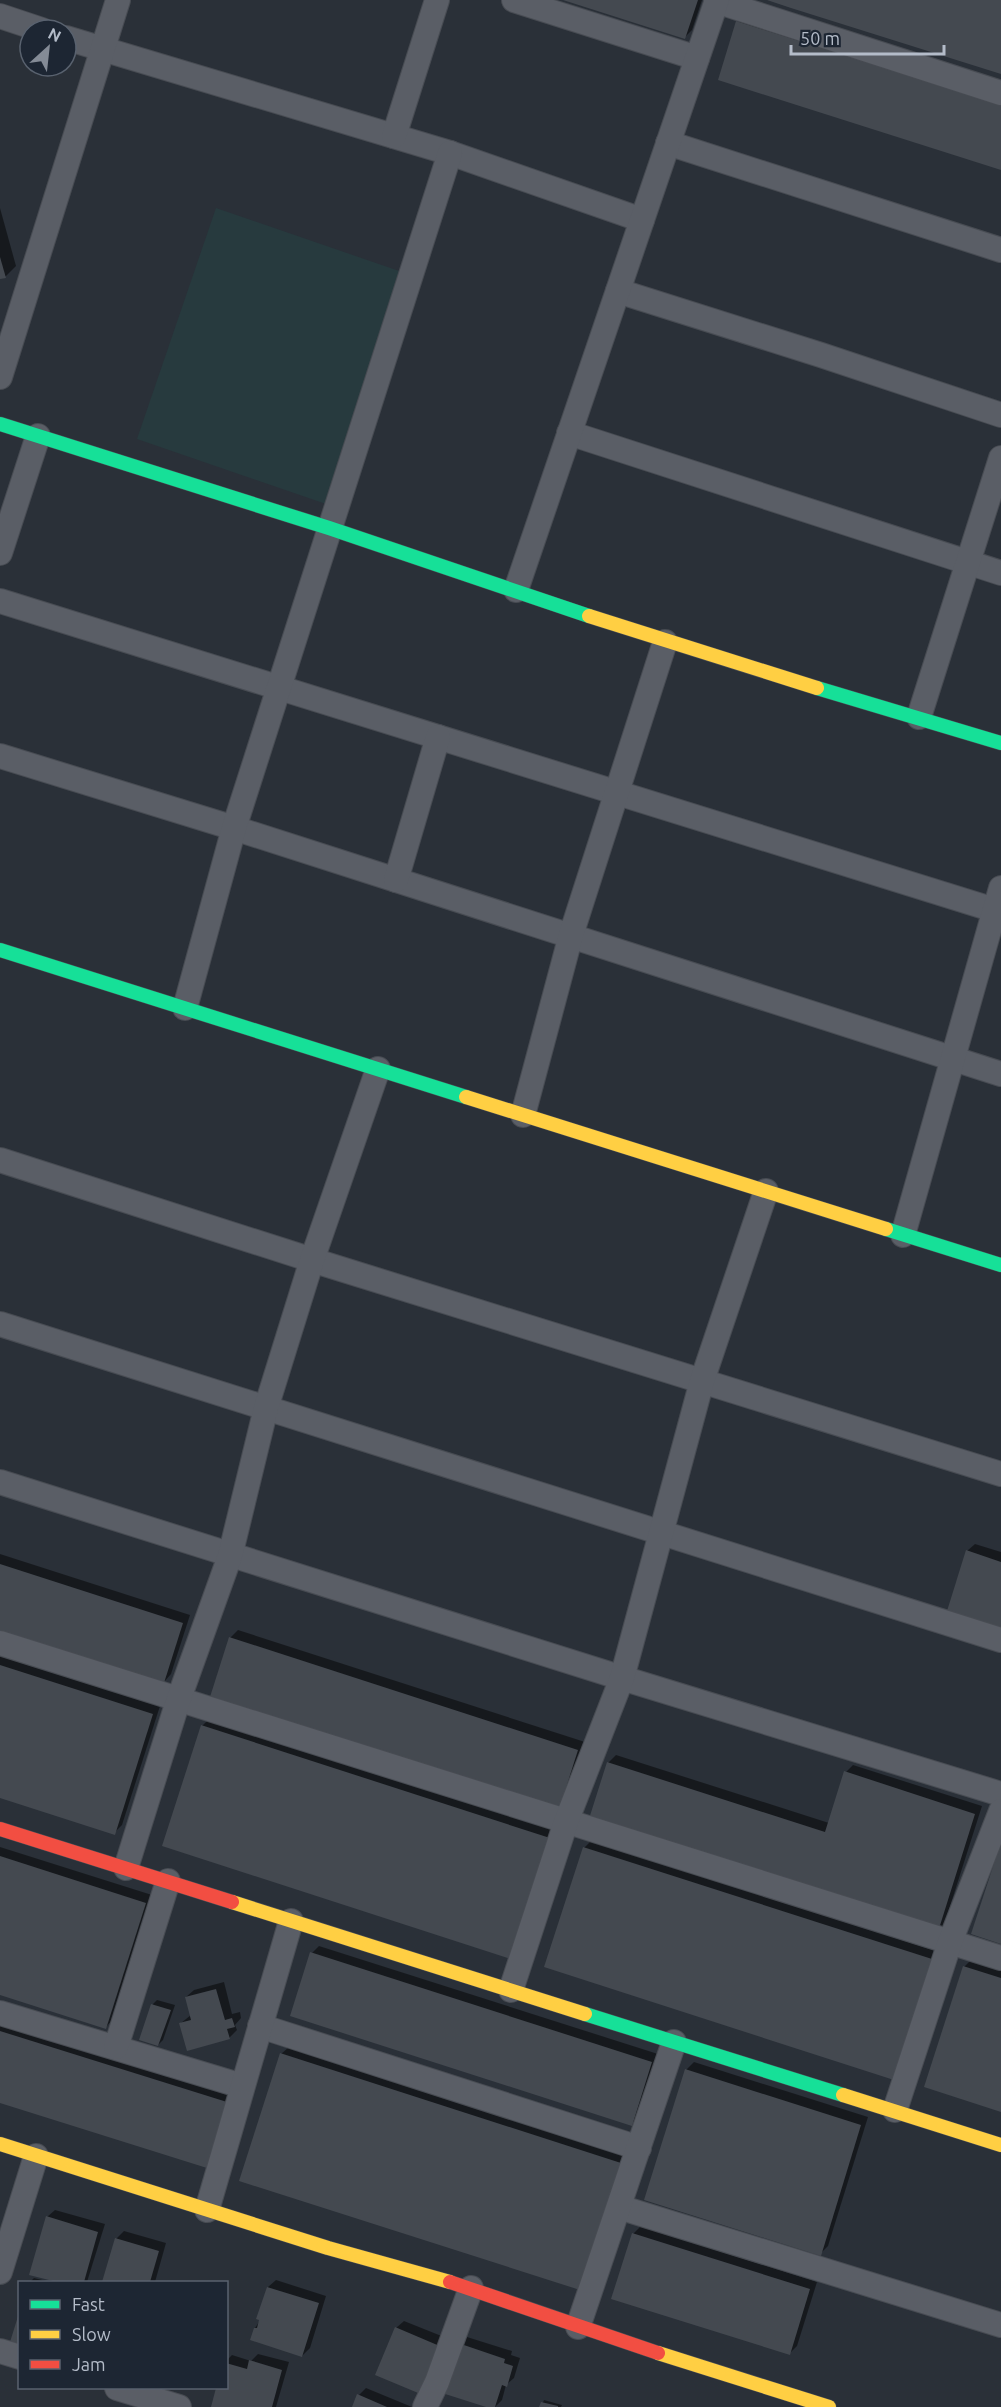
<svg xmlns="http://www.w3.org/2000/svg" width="1001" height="2407" viewBox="0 0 1001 2407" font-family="Ubuntu,sans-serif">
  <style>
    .pitch { fill: #273a3e }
    .shadow { fill: #0007 }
    .building { fill: #444950 }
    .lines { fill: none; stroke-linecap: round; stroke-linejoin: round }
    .street-casing { stroke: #484c53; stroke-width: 26 }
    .fast-casing { stroke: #484c53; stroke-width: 15 }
    .slow-casing { stroke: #484c53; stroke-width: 15 }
    .jam-casing { stroke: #484c53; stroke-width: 15 }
    .street { stroke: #5a5e66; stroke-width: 24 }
    .fast { stroke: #16e098; stroke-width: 14 }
    .slow { stroke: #ffcf43; stroke-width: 14 }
    .jam { stroke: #f24e42; stroke-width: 14 }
  </style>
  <rect width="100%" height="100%" fill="#2a3038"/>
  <path class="pitch" d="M216 208 405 273 326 504 137 439Z"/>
  <g class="shadow">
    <path d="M566 0H702L692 30 685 37Z"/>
    <path d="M745 14 1001 95V168L738 22Z"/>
    <path d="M0 208 16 266 6 276 0 278Z"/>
    <path d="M975 1544 1001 1552V1627L967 1551Z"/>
    <path d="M0 1554 190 1615 171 1674 164 1682 0 1629Z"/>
    <path d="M238 1630 585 1742 566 1801 230 1638Z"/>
    <path d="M0 1655 160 1706 122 1825 114 1833 0 1796Z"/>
    <path d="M210 1718 556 1830 518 1949 202 1726Z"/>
    <path d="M616 1755 829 1823 846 1772 853 1765 982 1806 944 1925 936 1933 608 1763Z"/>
    <path d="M592 1840 939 1952 901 2070 584 1848Z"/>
    <path d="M0 1847 152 1895 113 2019 106 2027 0 1993Z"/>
    <path d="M319 1946 658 2054 639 2116 631 2124 312 1953Z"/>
    <path d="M972 1959 1001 1969V2110L964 1967Z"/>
    <path d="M224 1982 232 2014 240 2012 241 2018 235 2025 237 2030 229 2038 181 2023 191 2015 186 1997 194 1990Z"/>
    <path d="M157 2000 175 2005 163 2040 158 2045 141 2039 153 2004Z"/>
    <path d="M0 2021 234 2095 207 2166 0 2101Z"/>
    <path d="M289 2047 628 2155 588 2281 281 2054Z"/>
    <path d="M694 2062 868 2117 828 2246 820 2254 686 2070Z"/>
    <path d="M55 2210 105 2224 87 2282H62L31 2274 47 2217Z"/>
    <path d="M641 2226 817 2282 797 2346 789 2354 633 2234Z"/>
    <path d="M124 2231 166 2243 155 2282H103L116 2239Z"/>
    <path d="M34 2278 50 2282H30Z"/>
    <path d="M276 2280 326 2296 310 2348 302 2356 255 2328 261 2319 268 2287Z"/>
    <path d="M404 2321 449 2339 422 2393 396 2328Z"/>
    <path d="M467 2337 512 2351 511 2355 520 2358 514 2378 506 2385 502 2400 495 2407H491L460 2344Z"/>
    <path d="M258 2354 289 2362 276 2407H212L218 2388H226V2361L232 2355 251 2361Z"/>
    <path d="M366 2388 412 2407H354L359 2395Z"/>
    <path d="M544 2400 562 2405 561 2407H541Z"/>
  </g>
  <g class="building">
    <path d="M563 0H698L685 39Z"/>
    <path d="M767 0H1001V74L791 8Z"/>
    <path d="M736 21 1001 105V170L718 80Z"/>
    <path d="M0 257 6 278 0 279Z"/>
    <path d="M966 1550 1001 1562V1628L947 1611Z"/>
    <path d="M0 1564 183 1623 164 1683 0 1631Z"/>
    <path d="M229 1637 578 1750 559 1810 210 1697Z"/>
    <path d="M0 1665 153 1714 115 1835 0 1798Z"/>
    <path d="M201 1725 550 1838 511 1959 162 1846Z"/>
    <path d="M607 1762 825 1832 844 1771 975 1814 937 1935 588 1822Z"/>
    <path d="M1001 1842V1944L971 1934Z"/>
    <path d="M583 1847 932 1959 894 2080 544 1967Z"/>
    <path d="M0 1856 146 1903 106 2029 0 1995Z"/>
    <path d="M310 1952 652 2062 632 2126 290 2016Z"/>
    <path d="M963 1966 1001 1978V2112L924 2087Z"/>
    <path d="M216 1989 225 2020 232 2018 235 2027 227 2029 230 2039 187 2051 179 2023 191 2020 185 1997Z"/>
    <path d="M151 2004 171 2010 158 2046 139 2040Z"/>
    <path d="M0 2031 227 2102 207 2168 0 2103Z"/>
    <path d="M280 2053 621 2163 580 2290 239 2181Z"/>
    <path d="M685 2069 861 2125 821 2256 644 2200Z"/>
    <path d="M46 2216 98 2232 84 2282H57L29 2275Z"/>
    <path d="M632 2233 810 2289 790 2355 611 2299Z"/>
    <path d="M115 2238 159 2251 150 2282H102Z"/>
    <path d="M267 2287 319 2303 302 2357 250 2340 254 2328H257L259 2320 256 2319Z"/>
    <path d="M20 2310V2344L10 2342Z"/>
    <path d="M395 2327 442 2347 423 2395 375 2375Z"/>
    <path d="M458 2343 505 2359 504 2363 513 2366 507 2387 502 2385 495 2407H486L442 2393Z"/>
    <path d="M249 2360 282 2370 272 2407H211L216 2388H226V2363L247 2369Z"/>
    <path d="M357 2394 387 2407H352Z"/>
    <path d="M541 2402 558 2406V2407H539Z"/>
  </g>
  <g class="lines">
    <defs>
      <g id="street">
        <path d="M514 0 697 58"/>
        <path d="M716 1 1001 93"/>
        <path d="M0 16 42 30"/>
        <path d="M66 38 450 153 642 220"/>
        <path d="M394 136 437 0"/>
        <path d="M668 143 1001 250"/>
        <path d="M618 291 821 355 1001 415"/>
        <path d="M0 377 118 0"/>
        <path d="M569 433 1001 573"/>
        <path d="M0 553 38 436"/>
        <path d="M516 590 717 0"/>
        <path d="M0 601 1001 912"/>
        <path d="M919 717 1001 458"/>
        <path d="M0 756 234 828 1001 1074"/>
        <path d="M396 880 438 737"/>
        <path d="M185 1008 234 828 450 153"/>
        <path d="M523 1115 571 935 665 642"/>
        <path d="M0 1160 312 1260 1001 1474"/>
        <path d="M903 1235 1001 888"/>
        <path d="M0 1324 1001 1640"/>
        <path d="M0 1482 622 1678 1001 1794"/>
        <path d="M0 1643 1001 1958"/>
        <path d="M126 1868 178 1701 230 1556 266 1408 312 1260 378 1069"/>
        <path d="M511 1990 566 1822 622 1678 702 1381 766 1191"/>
        <path d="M0 2013 242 2086"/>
        <path d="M260 2026 639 2148"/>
        <path d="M116 2047 168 1881"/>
        <path d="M895 2110 950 1942 1001 1811"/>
        <path d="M619 2207 1001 2325"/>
        <path d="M207 2210 291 1921"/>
        <path d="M0 2272 36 2156"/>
        <path d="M578 2327 674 2042"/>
        <path d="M0 2351 20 2357"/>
        <path d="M117 2388 179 2407"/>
        <path d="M425 2407 437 2382 471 2288"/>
      </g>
      <g id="fast">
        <path d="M0 424 329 528 589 616"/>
        <path d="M817 688 1001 743"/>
        <path d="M0 950 466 1097"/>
        <path d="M886 1229 1001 1265"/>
        <path d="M585 2014 843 2095"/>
      </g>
      <g id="slow">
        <path d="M589 616 817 688"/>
        <path d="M466 1097 886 1229"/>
        <path d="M232 1902 585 2014"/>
        <path d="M843 2095 1001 2145"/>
        <path d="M0 2144 328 2248 450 2282"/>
        <path d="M658 2353 829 2407"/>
      </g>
      <g id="jam">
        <path d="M0 1829 232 1902"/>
        <path d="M450 2282 658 2353"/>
      </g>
    </defs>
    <use href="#street" class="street-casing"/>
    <use href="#fast" class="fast-casing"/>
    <use href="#slow" class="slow-casing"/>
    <use href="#jam" class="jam-casing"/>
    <use href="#street" class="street"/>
    <use href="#fast" class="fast"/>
    <use href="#slow" class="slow"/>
    <use href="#jam" class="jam"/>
  </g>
  <rect x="18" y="2281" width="210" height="108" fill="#1d2633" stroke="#59626f" stroke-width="1.5"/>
  <rect x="30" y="2300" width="30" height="9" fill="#16e098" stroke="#59626f" stroke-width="1.5"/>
  <text x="72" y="2311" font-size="18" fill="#b4bcc9">Fast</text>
  <rect x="30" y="2330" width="30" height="9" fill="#ffcf43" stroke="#59626f" stroke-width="1.5"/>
  <text x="72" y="2341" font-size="18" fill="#b4bcc9">Slow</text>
  <rect x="30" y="2360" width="30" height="9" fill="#f24e42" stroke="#59626f" stroke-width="1.5"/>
  <text x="72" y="2371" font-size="18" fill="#b4bcc9">Jam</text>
  <g transform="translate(48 48) rotate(27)"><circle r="28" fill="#1d2633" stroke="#59626f" stroke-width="1.5"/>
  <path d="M0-4.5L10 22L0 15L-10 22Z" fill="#848b96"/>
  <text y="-9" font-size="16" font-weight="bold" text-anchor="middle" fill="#b4bcc9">N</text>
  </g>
  <path d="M791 45v9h153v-9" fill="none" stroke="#b4bcc9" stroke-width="3"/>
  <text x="800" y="45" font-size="18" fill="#b4bcc9" stroke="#1d2633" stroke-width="4.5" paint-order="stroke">50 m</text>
</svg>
